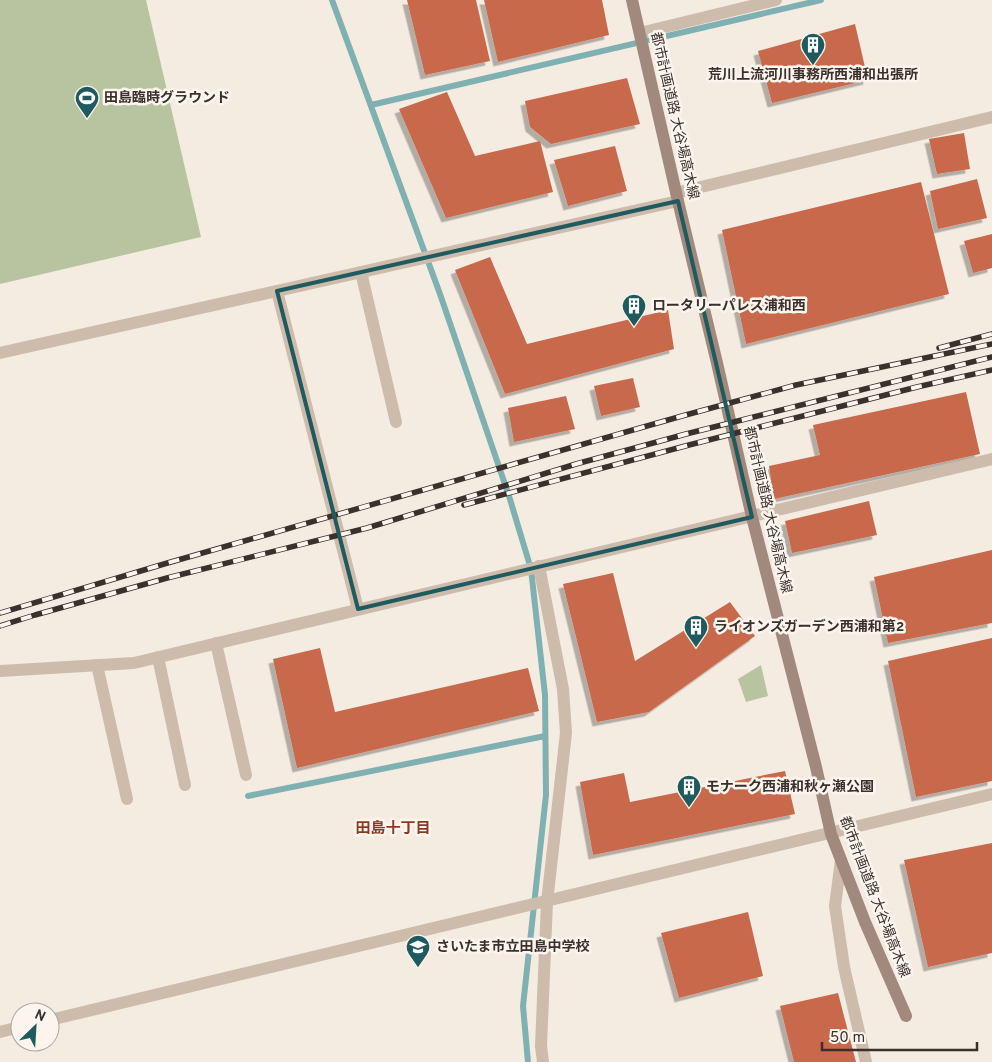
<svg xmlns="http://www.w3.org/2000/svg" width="992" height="1062" viewBox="0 0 992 1062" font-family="Overpass,'Noto Sans JP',sans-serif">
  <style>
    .green { fill: #b8c4a0 }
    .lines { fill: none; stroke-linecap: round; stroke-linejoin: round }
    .stream { stroke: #7fb0b2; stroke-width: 6 }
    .building { fill: #c8694b; filter: url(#shadow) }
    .street { stroke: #cdbbac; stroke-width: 12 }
    .secondary { stroke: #a18a7d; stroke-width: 12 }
    .rail-casing { stroke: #3b302b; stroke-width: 5.5 }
    .rail { stroke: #fbf5ee; stroke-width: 4; stroke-dasharray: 11; stroke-linecap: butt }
    .marked { fill: none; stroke: #1f5a5e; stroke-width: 4; stroke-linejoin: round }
    .labels { text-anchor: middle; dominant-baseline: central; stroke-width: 5; stroke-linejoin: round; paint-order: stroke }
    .poi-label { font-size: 14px; font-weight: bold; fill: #3b302b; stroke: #fbf5ee; text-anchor: start }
    .street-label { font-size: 14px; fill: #3b302b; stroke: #fbf5ee }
    .neighbourhood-label { font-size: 15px; font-weight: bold; fill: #8c3b22; stroke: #fbf5ee }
  </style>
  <defs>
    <filter id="shadow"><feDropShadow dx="-4.5" dy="4.5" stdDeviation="0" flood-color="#0004"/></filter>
  </defs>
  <rect width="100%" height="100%" fill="#f4ebe1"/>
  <g class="green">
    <path d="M0 0H146L201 237 0 284Z"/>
    <path d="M761 665 768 696 746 702 738 679Z"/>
  </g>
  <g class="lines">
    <g class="stream">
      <path d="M332 0 440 294 509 496 531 569 545 695 546 795 523 1006 528 1062"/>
      <path d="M371 105 821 0"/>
      <path d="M248 796 545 736"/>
    </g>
  </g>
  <g class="building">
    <path d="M407 0H476L490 61 425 75Z"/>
    <path d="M484 0H602L609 35 498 62Z"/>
    <path d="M855 24 868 80 772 103 758 51Z"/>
    <path d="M627 78 640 124 551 144 530 127 525 101Z"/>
    <path d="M447 92 475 156 540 141 553 192 446 218 399 109Z"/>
    <path d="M964 133 970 169 937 174 929 139Z"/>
    <path d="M615 146 627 191 568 206 554 160Z"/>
    <path d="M977 179 987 218 938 229 930 191Z"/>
    <path d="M921 182 949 294 746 344 722 230Z"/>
    <path d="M992 234V268L973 273 964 241Z"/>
    <path d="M490 257 527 344 668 310 674 349 505 394 455 270Z"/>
    <path d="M633 378 640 407 601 416 594 386Z"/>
    <path d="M966 392 980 454 774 499 769 466 820 455 813 425Z"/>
    <path d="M566 396 575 429 514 442 508 408Z"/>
    <path d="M869 501 877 535 792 553 785 521Z"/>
    <path d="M992 550V623L888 643 874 577Z"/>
    <path d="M613 573 635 661 730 602 755 636 649 712 597 722 563 584Z"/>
    <path d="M992 638V781L916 797 888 661Z"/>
    <path d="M320 648 335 712 528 668 539 711 297 768 273 659Z"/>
    <path d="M785 771 795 814 593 855 580 782 624 773 630 802Z"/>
    <path d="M992 843V953L928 967 904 860Z"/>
    <path d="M748 912 763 976 679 998 661 933Z"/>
    <path d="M838 993 856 1062H794L780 1006Z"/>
  </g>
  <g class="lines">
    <g class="street">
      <path d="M640 33 776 0"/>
      <path d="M676 193 992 117"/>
      <path d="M361 272 396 422"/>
      <path d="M277 291 358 609"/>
      <path d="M0 353 678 201"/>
      <path d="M539 566 563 689 566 733 547 902 541 1046 543 1062"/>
      <path d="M216 643 246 775"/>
      <path d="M158 657 185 785"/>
      <path d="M97 665 127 799"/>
      <path d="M0 671 134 663 992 459"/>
      <path d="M841 860 835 906 844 967 866 1062"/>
      <path d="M50 1020 992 794"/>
      <path d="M0 1032 20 1027"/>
    </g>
    <path class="secondary" d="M632 0 678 201 717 363 752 517 816 767 831 834 865 922 906 1016"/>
    <defs>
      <g id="rail">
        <path d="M939 348 992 334"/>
        <path d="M464 505 689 445 917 387 992 370"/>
        <path d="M0 613 164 564 682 416 796 385 992 344"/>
        <path d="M0 626 35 615 167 578 367 528 576 464 686 434 992 357"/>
      </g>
    </defs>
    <use href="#rail" class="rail-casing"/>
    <use href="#rail" class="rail"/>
  </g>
  <path class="marked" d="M678 201 752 517 358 609 277 291Z"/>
  <defs>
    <symbol id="building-pin" viewBox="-11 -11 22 30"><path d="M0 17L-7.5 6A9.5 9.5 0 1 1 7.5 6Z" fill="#1f5a5e" stroke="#fbf5ee"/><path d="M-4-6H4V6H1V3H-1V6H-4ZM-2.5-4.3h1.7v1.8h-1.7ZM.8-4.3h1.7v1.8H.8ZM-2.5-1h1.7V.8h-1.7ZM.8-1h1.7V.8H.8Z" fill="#fff"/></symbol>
    <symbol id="stadium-pin" viewBox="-11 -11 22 30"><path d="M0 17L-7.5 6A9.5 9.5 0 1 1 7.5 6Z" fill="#1f5a5e" stroke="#fbf5ee"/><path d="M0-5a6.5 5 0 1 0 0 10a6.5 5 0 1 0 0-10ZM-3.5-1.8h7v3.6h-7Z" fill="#fff"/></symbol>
    <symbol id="school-pin" viewBox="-11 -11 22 30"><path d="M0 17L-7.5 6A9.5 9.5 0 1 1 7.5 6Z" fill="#1f5a5e" stroke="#fbf5ee"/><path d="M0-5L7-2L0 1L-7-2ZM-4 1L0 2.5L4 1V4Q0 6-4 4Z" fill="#fff"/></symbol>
  </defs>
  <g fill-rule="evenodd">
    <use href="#building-pin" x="799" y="31" width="28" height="38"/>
    <use href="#stadium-pin" x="73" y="84" width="28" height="38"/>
    <use href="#building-pin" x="620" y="292" width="28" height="38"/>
    <use href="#building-pin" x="682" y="613" width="28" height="38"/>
    <use href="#building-pin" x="675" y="773" width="28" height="38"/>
    <use href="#school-pin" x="404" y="933" width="28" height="38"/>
  </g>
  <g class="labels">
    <g class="poi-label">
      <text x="813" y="75" text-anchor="middle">荒川上流河川事務所西浦和出張所</text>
      <text x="104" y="98">田島臨時グラウンド</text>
      <text x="652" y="306">ロータリーパレス浦和西</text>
      <text x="714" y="627">ライオンズガーデン西浦和第2</text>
      <text x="706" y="787">モナーク西浦和秋ヶ瀬公園</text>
      <text x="436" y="947">さいたま市立田島中学校</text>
    </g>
    <g class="street-label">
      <text transform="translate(674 116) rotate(77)">都市計画道路 大谷場高木線</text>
      <text transform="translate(767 510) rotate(77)">都市計画道路 大谷場高木線</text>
      <text transform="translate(874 897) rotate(69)">都市計画道路 大谷場高木線</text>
    </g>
    <g class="neighbourhood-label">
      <text x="393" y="829">田島十丁目</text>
    </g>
  </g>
  <g transform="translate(35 1027) rotate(25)"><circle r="24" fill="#fbf5ee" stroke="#aea6a0"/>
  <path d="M0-4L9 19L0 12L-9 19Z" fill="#1f5a5e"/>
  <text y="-8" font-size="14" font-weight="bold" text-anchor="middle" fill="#3b302b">N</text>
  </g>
  <path d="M822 1042v8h155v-8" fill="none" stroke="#3b302b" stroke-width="2.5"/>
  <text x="830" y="1042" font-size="15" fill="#3b302b" stroke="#fbf5ee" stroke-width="4" paint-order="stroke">50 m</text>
</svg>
